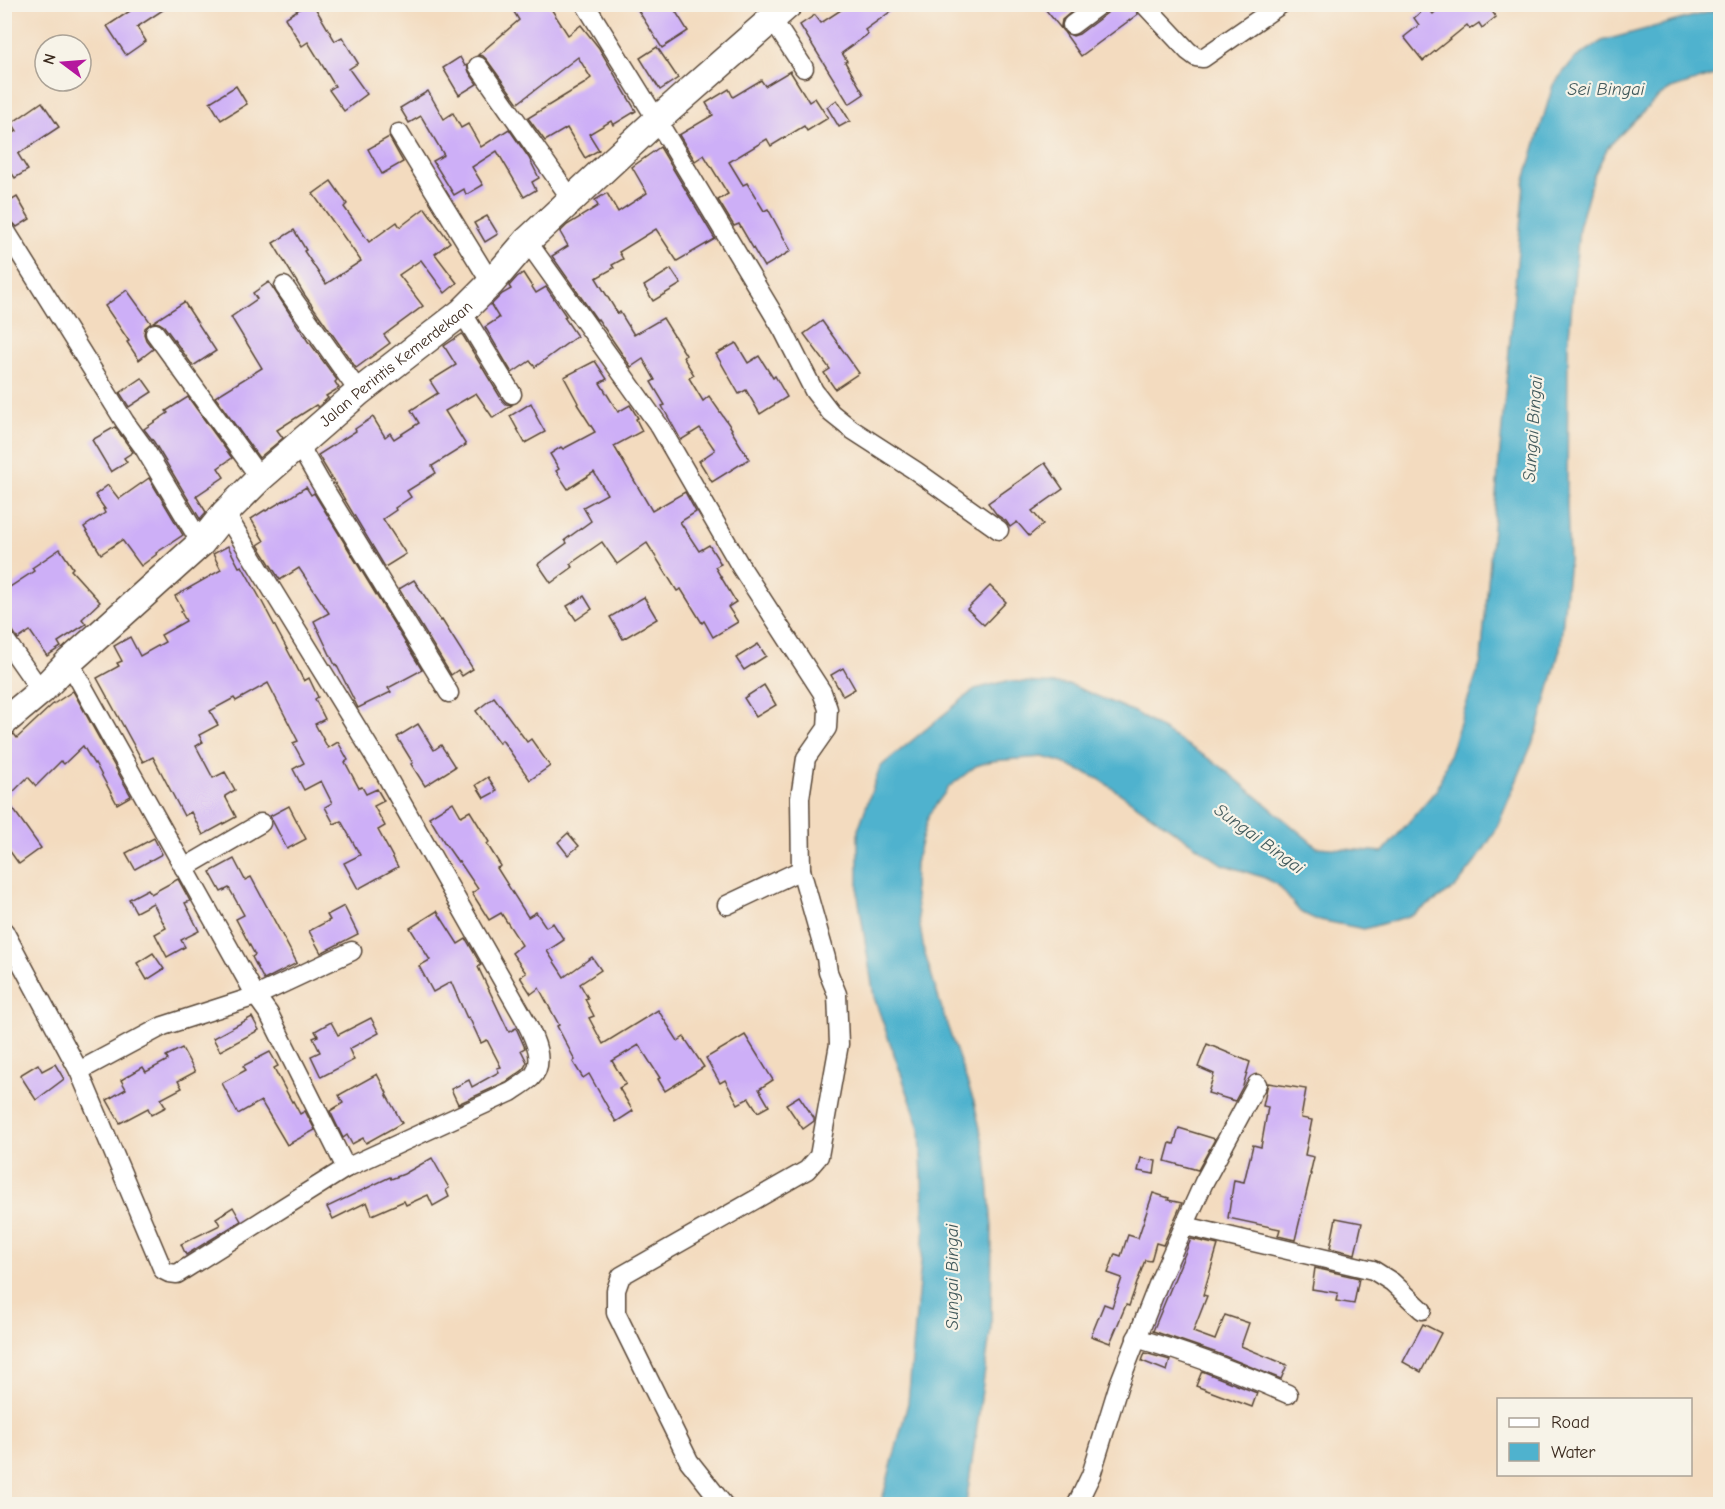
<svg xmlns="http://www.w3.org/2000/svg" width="1725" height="1509" viewBox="0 0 1725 1509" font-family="'Comic Neue',sans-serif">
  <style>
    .water { fill: #4fb2ce; stroke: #456e76; stroke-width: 1.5 }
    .building { fill: #cdaff7 }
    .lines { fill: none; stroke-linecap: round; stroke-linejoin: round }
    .street-casing { stroke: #574536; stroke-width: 21 }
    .secondary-casing { stroke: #574536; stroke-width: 30 }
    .street { stroke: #fff; stroke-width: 18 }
    .secondary { stroke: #fff; stroke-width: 27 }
    .labels { text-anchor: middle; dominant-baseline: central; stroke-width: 4.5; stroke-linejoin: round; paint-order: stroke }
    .street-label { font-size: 16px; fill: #3b2a1e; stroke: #f7f3e8 }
    .water-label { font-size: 18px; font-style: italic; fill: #425a5c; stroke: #f7f3e8 }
  </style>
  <rect width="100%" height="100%" fill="#f7f3e8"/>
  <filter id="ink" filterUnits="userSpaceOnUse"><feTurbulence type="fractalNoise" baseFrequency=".0167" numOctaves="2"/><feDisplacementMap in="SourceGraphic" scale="12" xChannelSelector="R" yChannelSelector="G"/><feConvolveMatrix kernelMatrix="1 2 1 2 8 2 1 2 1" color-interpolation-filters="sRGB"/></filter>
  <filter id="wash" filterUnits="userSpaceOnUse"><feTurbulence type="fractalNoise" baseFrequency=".008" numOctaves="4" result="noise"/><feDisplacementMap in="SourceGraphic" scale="24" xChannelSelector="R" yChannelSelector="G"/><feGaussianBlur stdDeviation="1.35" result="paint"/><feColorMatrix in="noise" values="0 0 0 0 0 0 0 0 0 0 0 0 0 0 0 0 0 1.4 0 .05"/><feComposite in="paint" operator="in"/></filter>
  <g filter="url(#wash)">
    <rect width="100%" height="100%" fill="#f3dbbf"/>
    <path class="water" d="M1720 9V73L1671 89 1657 98 1608 147 1593 177 1579 228 1568 346 1567 504 1569 560 1560 649 1537 732 1495 832 1476 861 1455 888 1413 915 1364 929 1315 919 1300 912 1279 886 1265 878 1222 864 1099 779 1058 761 1042 757 992 761 976 766 949 787 929 814 915 863 914 889 924 951 946 1022 974 1102 986 1156 992 1228 991 1327 966 1504H881L908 1403 924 1229 920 1128 874 997 858 896V830L880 767 975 689 1007 681 1071 685 1134 712 1219 765 1317 847 1383 852 1438 788 1481 661 1524 184 1553 85 1574 59 1602 41Z"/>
    <g id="blocks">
      <g class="building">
        <path d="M125 4H172L137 27 146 41 126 55 107 26 130 11Z"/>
        <path d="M307 4H313L335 41 342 37 358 63 349 69 367 94 344 111 329 90 335 86 308 42 302 46 285 18Z"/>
        <path d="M509 4H548L568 35 581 25 599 48 636 111 613 125 611 121 589 134 599 150 585 158 567 128 545 141 528 118 587 82V81L591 78 578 57 518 103 487 60 483 56 478 55 519 20Z"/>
        <path d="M634 4H671L688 31 662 48Z"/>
        <path d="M850 4H901L865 30 868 34 842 53 847 61 845 62 864 94 849 104 800 25 815 15 821 23Z"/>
        <path d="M1052 4H1081L1062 20 1061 26 1063 31 1045 9Z"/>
        <path d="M1111 4H1132L1138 14 1081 56 1064 32 1073 36 1079 34 1107 13Z"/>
        <path d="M1444 4H1487L1496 17 1482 28 1479 23 1470 29 1467 25 1423 61 1404 37 1419 25 1414 18 1427 7 1433 14Z"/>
        <path d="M657 47 678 78 660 90 640 58Z"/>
        <path d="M460 57 465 66 467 65 469 72 477 84 459 95 443 68Z"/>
        <path d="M790 71 809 102 815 98 828 118 807 131 804 126 771 146 767 139 729 162 743 185 747 183 764 211 768 209 791 251 764 267 739 224 734 226 718 200 728 194 704 155 695 161 679 135 713 115 706 103 729 89 733 97 761 80 765 86Z"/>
        <path d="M236 86 247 104 221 120 210 102Z"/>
        <path d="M428 91 444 119 453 113 461 128 468 124 481 147 509 129 529 158 539 178 532 182 536 190 524 197 497 151 472 167 483 185 466 195 464 189 454 195 433 161 444 155 421 116 409 123 400 108Z"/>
        <path d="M837 100 850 121 839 127 827 107Z"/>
        <path d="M42 102 59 127 18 154 28 170 15 178 11 172 4 176V133L7 137 17 131 12 123Z"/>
        <path d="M389 137 403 162 382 174 368 149Z"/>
        <path d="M660 147 715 239 677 261 656 229 619 252 623 259 612 265 614 268 596 278 618 314 620 312 634 335 663 318 686 355 683 357 694 375 689 378 703 401 709 396 732 429 731 430 749 459 712 482 699 461 715 450 700 428 681 440 662 406 665 405 651 382 655 380 643 359 631 367 598 319 597 320 552 256 568 246 560 232 567 225 598 206 595 200 607 193 618 212 647 193 632 167Z"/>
        <path d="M331 181 347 204 344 207 369 242 397 222 400 227 425 208 450 242 435 254 457 283 445 293 421 260 399 275 423 306 384 335 390 343 356 368 304 294 273 243 294 230 306 250 304 251 326 284 361 261 313 194Z"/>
        <path d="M17 197 30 219 17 227 4 213V205Z"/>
        <path d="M487 216 498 234 485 242 474 223Z"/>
        <path d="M671 269 681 284 653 301 644 286Z"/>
        <path d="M523 273 536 293 546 287 566 316 564 317 577 336 535 367 530 361 512 373 485 327 499 318 491 305 502 294 511 289 509 286 517 277Z"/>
        <path d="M269 282 309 343H310L337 380 335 382 339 388 326 396 328 398 318 407 316 405 277 430 283 438 259 458 215 397 262 368 231 317 257 299 253 293Z"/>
        <path d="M127 290 151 323 145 328 144 334 146 340 153 349 139 360 127 342 129 341 105 306Z"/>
        <path d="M184 302 216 351 193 366 164 326 159 323 153 322Z"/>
        <path d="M822 321 859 373 835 389 824 373 830 369 804 334Z"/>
        <path d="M462 334 502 400 506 404 512 405 493 418 476 393 445 411 466 445 432 466 436 473 407 491 411 497 395 508 396 510 383 519 406 554 385 567 318 455 356 431 355 429 373 417 385 437 390 433 394 439 419 423 411 410 438 393 430 381 456 365 444 346Z"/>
        <path d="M736 343 748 363 759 356 773 378 775 376 787 397 760 414 746 390 739 394 716 354Z"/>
        <path d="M595 361 607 379 600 383 618 412 630 405 638 418 636 419 642 431 614 446 652 511 685 492 696 512 680 522 699 551 709 545 721 564 715 567 736 602 728 607 738 622 713 637 704 621 702 623 681 589 677 591 647 543 617 564 602 542 570 564 573 567 551 583 538 564 567 543 565 540 591 521 583 507 607 494 594 472 568 489 556 471 559 469 550 454 561 447 563 449 595 432 577 404 578 403 564 377Z"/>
        <path d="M142 378 152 392 129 407 120 393Z"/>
        <path d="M188 397 232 458 218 468 224 477 196 496 206 512 200 519 154 442 144 429 168 413 166 411Z"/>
        <path d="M531 403 537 415 536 416 545 432 525 443 510 416Z"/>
        <path d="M115 427 133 452 124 458 127 462 111 472 92 440Z"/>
        <path d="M1045 463 1063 489 1032 511 1043 524 1029 536 1017 522 1010 527 1006 521 997 515 988 503Z"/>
        <path d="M149 478 183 535 156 553 157 554 141 566 122 540 101 554 84 527 105 513 103 509H105L95 495 108 485 119 499Z"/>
        <path d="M306 487 311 495 314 493 422 670 388 688 391 692 358 708 336 664 335 665 314 621 329 613 299 568 280 580 258 545 264 541 251 519 265 510 266 511 284 500V501Z"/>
        <path d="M228 546 239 567 242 566 260 598 304 681 309 678 318 697 315 699 325 719 315 724 328 748 338 742 348 760 345 762 359 788 362 787 366 794 377 789 384 801 374 806 385 826 378 830 398 867 358 889 344 863 360 855 341 821 334 824 325 807 332 803 321 781 304 790 293 769 304 763 293 743 298 741 268 683 236 701 234 698 210 711 218 725 199 735 203 742 196 746 213 778 225 772 235 790 225 796 236 817 203 835 191 812 184 816 153 757 143 762 97 678 119 666 117 663 122 661 114 646 130 637 140 656 165 642 161 635 186 621 181 612 183 610 175 596 221 570 213 554Z"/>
        <path d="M60 549 73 568 71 570 100 602 82 619 86 624 58 642 61 647 47 656 30 631 18 639 13 631 4 627V591L34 571 32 568Z"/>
        <path d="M414 580 441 621 442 620 473 669 462 676 458 670 451 675 399 589Z"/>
        <path d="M990 586 1006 602 984 625 967 609Z"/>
        <path d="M584 596 592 609 576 620 567 606Z"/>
        <path d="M644 597 657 619 623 639 610 617Z"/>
        <path d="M758 644 766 656 744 670 736 658Z"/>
        <path d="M843 668 855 689 843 696 831 675Z"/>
        <path d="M764 685 776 705 756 717 744 698Z"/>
        <path d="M73 691 131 796 117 804 95 763 94 764 83 746 64 764 61 761 36 786 28 777 6 799 41 848 19 864 4 843V739L14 734 17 738 52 705Z"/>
        <path d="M494 697 527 742 531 739 550 766 530 780 502 740 499 743 476 711Z"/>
        <path d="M418 724 434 750 441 745 455 767 425 786 411 764 413 763 397 737Z"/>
        <path d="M488 777 497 791 484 798 476 785Z"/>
        <path d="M453 802 461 816 470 811 489 842 487 844 501 866 497 868 528 917 536 912 546 927 553 923 564 940 547 951 564 977 592 957 601 970 580 984 588 998 585 999 594 1016 589 1018 603 1044 658 1010 678 1041 684 1037 704 1067 665 1091 658 1079 660 1078 639 1045 612 1061 626 1084 619 1088 633 1111 616 1122 589 1074 583 1078 573 1062 575 1060 557 1026 559 1025 539 988 531 994 520 977 526 973 512 953 522 945 501 913 489 920 472 893 478 889 459 861 458 862 444 842 429 817Z"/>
        <path d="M289 806 306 839 287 849 270 816Z"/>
        <path d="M568 833 579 846 568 855 558 842Z"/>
        <path d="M154 838 162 854 135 869 126 853Z"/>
        <path d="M234 859 245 880 251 877 297 963 264 980 252 957 255 955 236 919 244 915 229 888 221 892 210 872Z"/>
        <path d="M178 879 190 901 185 903 199 931 181 940 185 947 167 957 155 934 166 928 153 903 136 912 129 899 148 889 151 894Z"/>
        <path d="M344 906 358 934 321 953 309 931 330 920 327 915Z"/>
        <path d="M437 911 458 944 466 939 481 965 478 967 509 1032 516 1028 517 1030 525 1048 521 1050 527 1062 523 1070 506 1082 458 1104 451 1089 469 1080 472 1087 499 1072 497 1068 501 1067 487 1040 481 1043 469 1017 467 1018 451 982 433 992 419 966 430 960 410 928Z"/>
        <path d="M153 953 164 969 147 980 137 963Z"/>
        <path d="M252 1017 259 1030 220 1051 213 1038Z"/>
        <path d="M371 1018 379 1033 349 1049 354 1060 321 1077 311 1056 320 1052 313 1038 318 1036 315 1031 331 1022 338 1035Z"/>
        <path d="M745 1035 773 1080 759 1089 769 1106 758 1112 749 1098 738 1104 725 1080 720 1083 706 1058Z"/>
        <path d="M1207 1044 1250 1062 1243 1086 1235 1101 1208 1093 1214 1074 1198 1067Z"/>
        <path d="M182 1048 195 1072 178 1081 182 1088 161 1099 166 1107 151 1115 148 1108 120 1123 107 1100 126 1089 121 1080 143 1067 146 1072 168 1060 166 1056Z"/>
        <path d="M270 1052 278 1066 274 1068 292 1102 293 1101 300 1114 305 1111 315 1130 287 1145 261 1101 238 1114 222 1083 246 1070 243 1066Z"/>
        <path d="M38 1064 42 1071 55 1064 64 1079 36 1100 20 1075Z"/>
        <path d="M377 1074 387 1093 386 1094 402 1123 366 1143 363 1138 352 1144 347 1135 343 1138 330 1111 343 1103 339 1095Z"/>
        <path d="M1268 1083 1306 1089 1301 1118 1312 1120 1305 1155 1314 1157 1310 1174H1311L1295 1240 1278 1236 1280 1229 1228 1218 1234 1180 1244 1182 1253 1145 1261 1147 1268 1107 1263 1106Z"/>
        <path d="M799 1096 814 1118V1121L803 1129 786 1104Z"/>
        <path d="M1179 1128 1215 1139 1198 1170 1165 1161 1170 1143 1174 1144Z"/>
        <path d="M432 1158 449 1188 446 1190 449 1197 433 1206 428 1195 406 1205 404 1201 372 1215 367 1202 333 1219 327 1207 390 1177 391 1179 404 1174Z"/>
        <path d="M1141 1158 1156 1161 1154 1174 1138 1171Z"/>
        <path d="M1153 1193 1169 1198 1168 1200 1182 1203 1181 1205 1163 1245 1156 1243 1151 1261 1145 1260 1129 1306 1126 1305 1110 1343 1091 1336 1104 1304 1112 1307 1122 1278 1108 1273 1115 1254 1121 1256 1128 1235 1138 1238Z"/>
        <path d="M233 1207 241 1221 186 1255 181 1244 220 1225 216 1218Z"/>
        <path d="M1336 1218 1362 1223 1355 1254 1330 1248Z"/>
        <path d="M1191 1239 1218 1245 1203 1295 1207 1296 1193 1332 1215 1340 1225 1315 1249 1323 1241 1346 1287 1365 1281 1379 1217 1353 1153 1331Z"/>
        <path d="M1315 1268 1359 1278 1354 1304 1336 1301 1338 1293 1312 1289Z"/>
        <path d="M1423 1324 1441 1333 1421 1372 1403 1362Z"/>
        <path d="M1145 1353 1170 1360 1167 1371 1142 1361Z"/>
        <path d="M1202 1371 1257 1393 1252 1407 1196 1386Z"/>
      </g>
    </g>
  </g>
  <g filter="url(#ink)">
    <use href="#blocks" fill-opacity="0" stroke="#574536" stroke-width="1.5"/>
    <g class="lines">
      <defs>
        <g id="street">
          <path d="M585 4 657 120 783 330 814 391 831 413 851 429 916 471 999 530"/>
          <path d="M1144 4 1188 51 1196 57 1203 58 1281 4"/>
          <path d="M772 19 804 68"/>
          <path d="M1072 25 1100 4"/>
          <path d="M478 66 572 200"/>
          <path d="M399 133 491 283"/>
          <path d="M4 228 125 422 144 448 201 543"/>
          <path d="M527 241 660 427 741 567 822 692 828 709 827 728 806 758 800 798 801 870 826 958 828 972 837 994 839 1044 819 1156 807 1170 621 1276 616 1290V1313L689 1461 723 1504"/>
          <path d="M284 286 359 392"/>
          <path d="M462 312 512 394"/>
          <path d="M155 333 260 478"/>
          <path d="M299 445 320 482 449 693"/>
          <path d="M4 638 41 691"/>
          <path d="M69 662 256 996 269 1014 346 1168"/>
          <path d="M184 868 261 823"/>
          <path d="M727 905 801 870"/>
          <path d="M4 931 79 1071 163 1270 169 1273 177 1274 346 1168 511 1092C517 1088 525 1083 531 1078 548 1062 532 1034 524 1018L383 770 225 513"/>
          <path d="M79 1071 163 1026 256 996 352 951"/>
          <path d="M1185 1226 1373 1270 1392 1282 1422 1310"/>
          <path d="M1136 1338C1188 1353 1238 1372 1288 1394"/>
          <path d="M1077 1504 1091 1475 1119 1384 1159 1282 1204 1182 1257 1084"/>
        </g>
        <g id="secondary">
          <path id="s1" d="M4 722 41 691 69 662 201 543 225 513 260 478 359 392 462 312 491 283 527 241 657 120 789 4"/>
        </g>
      </defs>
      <use href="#street" class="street-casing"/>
      <use href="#secondary" class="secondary-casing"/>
      <use href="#street" class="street"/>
      <use href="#secondary" class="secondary"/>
    </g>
  </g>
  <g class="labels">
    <g class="street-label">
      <text stroke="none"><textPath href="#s1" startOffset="532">Jalan Perintis Kemerdekaan</textPath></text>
    </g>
    <g class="water-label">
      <text x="1606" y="89">Sei Bingai</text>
      <text transform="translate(1533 429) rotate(-86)">Sungai Bingai</text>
      <text transform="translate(1259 839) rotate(36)">Sungai Bingai</text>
      <text transform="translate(952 1277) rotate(-90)">Sungai Bingai</text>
    </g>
  </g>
  <rect width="1725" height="1509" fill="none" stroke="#f7f3e8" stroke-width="24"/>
  <rect x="1497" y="1398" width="195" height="78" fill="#f7f3e8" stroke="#aca397" stroke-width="1.5"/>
  <rect x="1509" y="1418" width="30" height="9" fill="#ffffff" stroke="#aca397" stroke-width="1.5"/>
  <text x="1551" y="1428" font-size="18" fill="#3b2a1e">Road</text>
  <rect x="1509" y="1443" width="30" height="18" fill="#4fb2ce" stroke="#aca397" stroke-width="1.5"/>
  <text x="1551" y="1458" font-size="18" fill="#3b2a1e">Water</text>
  <g transform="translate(63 63) rotate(286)"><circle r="28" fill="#f7f3e8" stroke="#aca397" stroke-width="1.5"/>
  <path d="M0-4.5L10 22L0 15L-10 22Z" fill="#b5179e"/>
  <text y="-9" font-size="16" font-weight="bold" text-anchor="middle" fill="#3b2a1e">N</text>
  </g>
</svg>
